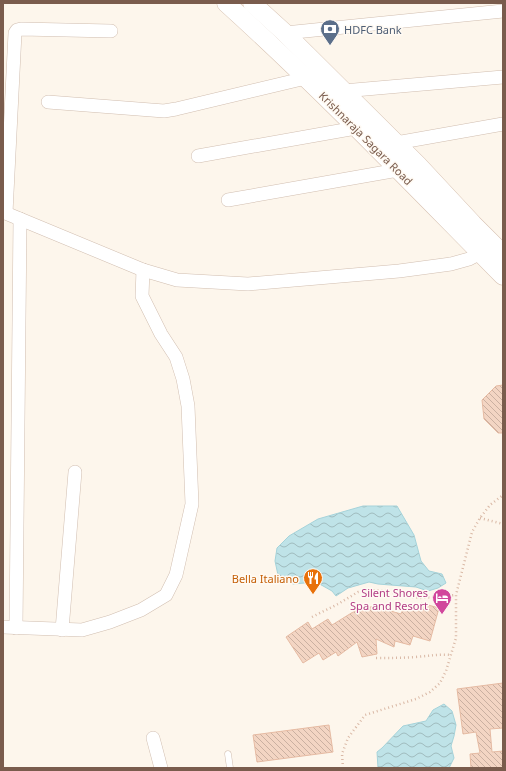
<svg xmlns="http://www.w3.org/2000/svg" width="506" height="771" viewBox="0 0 506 771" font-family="'Noto Sans',sans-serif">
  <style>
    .water { fill: url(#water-waves); stroke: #a5d3da }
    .building { fill: url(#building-back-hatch); stroke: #e6bba3 }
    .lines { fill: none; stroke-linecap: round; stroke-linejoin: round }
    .service-casing { stroke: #d1beb0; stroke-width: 7 }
    .minor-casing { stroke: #d1beb0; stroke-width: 14 }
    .secondary-casing { stroke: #d6c0b0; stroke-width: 19 }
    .path { stroke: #d9b8a5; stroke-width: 2.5; stroke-dasharray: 1 3; stroke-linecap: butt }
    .service { stroke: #fff; stroke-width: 6 }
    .minor { stroke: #fff; stroke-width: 13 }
    .secondary { stroke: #fff; stroke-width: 18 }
    .labels { text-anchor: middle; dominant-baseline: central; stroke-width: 3; stroke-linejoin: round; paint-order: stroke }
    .service-label { font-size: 11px; fill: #4e5e75; stroke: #fffaf3; text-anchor: start }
    .street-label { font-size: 11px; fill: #7a5c4d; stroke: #fffaf3 }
    .food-label { font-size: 11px; fill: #c56008; stroke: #fffaf3; text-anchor: end }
    .hotel-label { font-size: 11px; fill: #b23c85; stroke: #fffaf3; text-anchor: end }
  </style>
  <defs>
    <pattern id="water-waves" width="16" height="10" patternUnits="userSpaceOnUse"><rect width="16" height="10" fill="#bfe3e8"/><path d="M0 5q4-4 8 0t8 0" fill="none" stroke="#a0bbbe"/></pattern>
    <pattern id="building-back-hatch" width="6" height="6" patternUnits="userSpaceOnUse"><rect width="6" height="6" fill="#f3d5c3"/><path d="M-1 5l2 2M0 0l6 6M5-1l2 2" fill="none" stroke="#cab0a1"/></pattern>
  </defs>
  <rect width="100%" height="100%" fill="#fdf6ec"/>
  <g class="water">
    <path d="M363 506H397L414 535 421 561 429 571 442 574 446 583 438 588 428 591 416 587 378 584 369 582 348 588 336 596 332 591 316 582 293 584 278 575 275 561 277 548 289 536 318 519Z"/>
    <path d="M444 704 452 711 456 725 454 736 451 746 454 758 449 768H378L377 752 382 748 403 726 426 721 433 710Z"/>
  </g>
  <g class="building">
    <path d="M503 385V433H498L484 419 482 400 496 386Z"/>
    <path d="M421 603 439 608 430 641 413 636 410 645 395 641 394 647 376 639 377 654 362 657 357 642 338 656 336 652 323 660 319 653 303 663 286 637 308 622 312 629 328 619 332 625 353 612 374 606 401 614 403 607 419 611Z"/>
    <path d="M503 683V728L490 729 492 752 503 751V768H471L470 754 480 753 476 732 463 734 457 689Z"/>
    <path d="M329 725 333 752 257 762 253 735Z"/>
  </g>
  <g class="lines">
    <defs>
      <path id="service" d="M228 754 230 768"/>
      <g id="minor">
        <path d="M285 33 503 11"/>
        <path d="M338 92 343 91 503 77"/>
        <path d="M48 102 164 111 176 109 306 78 312 76"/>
        <path d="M396 143 503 124"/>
        <path d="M198 156 356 128"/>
        <path d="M228 200 398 170"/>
        <path d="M3 212 143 270 177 280 248 284 399 271 451 264 469 259 488 249"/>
        <path d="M6 213 15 33 17 30 21 29 111 31"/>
        <path d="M3 627 82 630 110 622 141 610 166 595 176 575 192 504 188 406 183 379 176 357 161 334 142 296 143 270"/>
        <path d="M16 628 20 219"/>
        <path d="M62 630 75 472"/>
        <path d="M153 738 161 768"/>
      </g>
      <g id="secondary">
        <path d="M226 3C322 90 412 184 503 276"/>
        <path d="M252 3 285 33 418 165 473 224 503 254"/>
      </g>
    </defs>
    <use href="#service" class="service-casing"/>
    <use href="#minor" class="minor-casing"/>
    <use href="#secondary" class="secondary-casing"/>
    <g class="path">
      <path d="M480 518 503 524"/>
      <path d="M312 617 338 604 358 592 370 590 388 591 400 596 422 598 456 595"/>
      <path d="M376 658C390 658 402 658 415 657 428 656 439 654 451 655"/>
      <path d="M343 768 342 754 348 738 365 715 416 699 430 692 440 683 446 671 456 638V595L472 532 480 518 490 505 503 495"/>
    </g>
    <use href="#service" class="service"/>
    <use href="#minor" class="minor"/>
    <use href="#secondary" class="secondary"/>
  </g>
  <defs>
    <symbol id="bank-pin" viewBox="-11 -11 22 30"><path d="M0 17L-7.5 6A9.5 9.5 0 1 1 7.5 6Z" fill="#5c6f8a" stroke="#fffaf3"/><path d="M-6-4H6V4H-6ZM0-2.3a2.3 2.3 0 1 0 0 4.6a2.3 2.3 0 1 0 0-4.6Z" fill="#fff"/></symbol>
    <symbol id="restaurant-pin" viewBox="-11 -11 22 30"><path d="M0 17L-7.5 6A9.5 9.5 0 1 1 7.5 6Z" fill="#e8710a" stroke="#fffaf3"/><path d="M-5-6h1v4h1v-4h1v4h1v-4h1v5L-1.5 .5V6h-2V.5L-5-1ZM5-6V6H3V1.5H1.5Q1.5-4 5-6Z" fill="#fff"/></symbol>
    <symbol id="hotel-pin" viewBox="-11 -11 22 30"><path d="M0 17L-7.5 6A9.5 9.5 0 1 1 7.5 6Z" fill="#d1479c" stroke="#fffaf3"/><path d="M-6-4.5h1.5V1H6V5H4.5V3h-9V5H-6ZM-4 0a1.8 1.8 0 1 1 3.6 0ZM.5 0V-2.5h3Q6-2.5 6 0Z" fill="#fff"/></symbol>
  </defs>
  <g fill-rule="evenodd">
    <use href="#bank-pin" x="319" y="18" width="22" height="30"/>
    <use href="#restaurant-pin" x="302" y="567" width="22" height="30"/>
    <use href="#hotel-pin" x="431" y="587" width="22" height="30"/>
  </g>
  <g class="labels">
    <g class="service-label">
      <text x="344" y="29">HDFC Bank</text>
    </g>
    <g class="street-label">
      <text transform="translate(366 138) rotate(45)">Krishnaraja Sagara Road</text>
    </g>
    <g class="food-label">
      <text x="299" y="578">Bella Italiano</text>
    </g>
    <g class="hotel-label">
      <text x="428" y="592">Silent Shores<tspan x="428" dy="13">Spa and Resort</tspan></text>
    </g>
  </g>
  <rect width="506" height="771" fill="none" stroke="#7a5c4d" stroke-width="8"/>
</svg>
